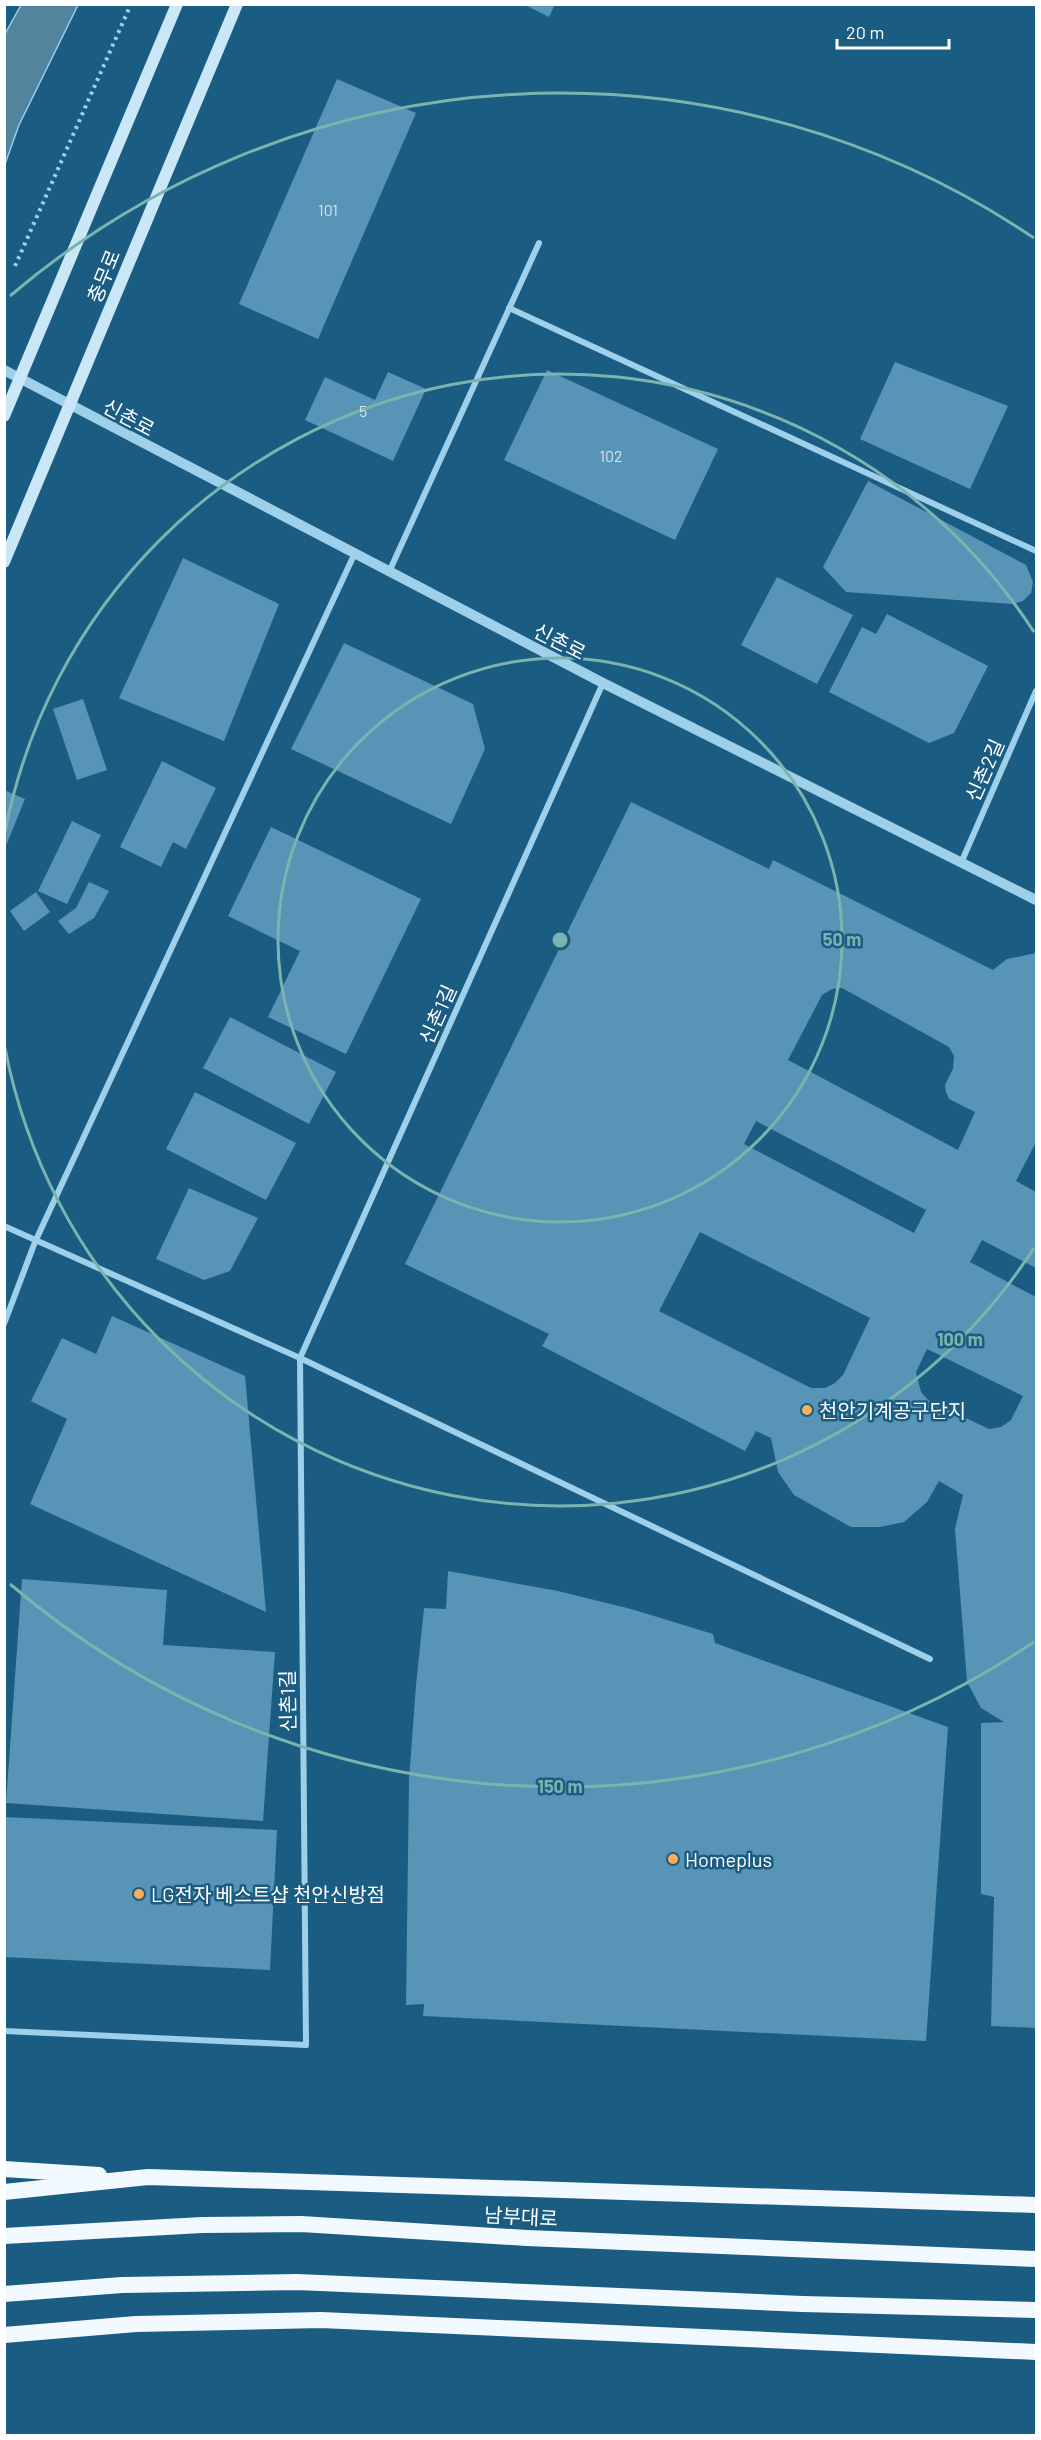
<svg xmlns="http://www.w3.org/2000/svg" width="1041" height="2440" viewBox="0 0 1041 2440" font-family="Barlow,'Noto Sans KR',sans-serif">
  <style>
    .water { fill: #53849e; stroke: #92ceed; stroke-width: 1.5 }
    .building { fill: #5894b5; fill-rule: evenodd }
    .lines { fill: none; stroke-linecap: round; stroke-linejoin: round }
    .path { stroke: #9fd0ea; stroke-width: 4; stroke-dasharray: 3 4.5; stroke-linecap: butt }
    .minor { stroke: #9fd0ea; stroke-width: 6 }
    .tertiary { stroke: #9fd0ea; stroke-width: 10 }
    .secondary { stroke: #cae7f8; stroke-width: 12 }
    .trunk { stroke: #f1f9ff; stroke-width: 16 }
    .ring { fill: none; stroke: #7bb4af; stroke-width: 3 }
    .poi-dot { fill: #fcad5b; stroke: #1b5c82; stroke-width: 2 }
    .labels { text-anchor: middle; dominant-baseline: central; stroke-width: 5; stroke-linejoin: round; paint-order: stroke }
    .number-label { font-size: 16px; fill: #d5e4ec }
    .street-label { font-size: 20px; fill: #fff; stroke: #1b5c82 }
    .poi-label { font-size: 20px; fill: #fff; stroke: #1b5c82; text-anchor: start }
    .centre { fill: #7bb4af; stroke: #1b5c82; stroke-width: 3 }
    .ring-label { font-size: 18px; text-anchor: middle; font-weight: bold; fill: #7bb4af; stroke: #1b5c82; stroke-width: 5; stroke-linejoin: round; paint-order: stroke }
  </style>
  <rect width="100%" height="100%" fill="#1b5c82"/>
  <path class="water" d="M21 5H78L19 125 5 164V34Z"/>
  <g class="building">
    <path d="M523 4H555L549 17Z"/>
    <path d="M337 79 416 113 318 339 239 304Z"/>
    <path d="M895 362 1008 406 970 489 860 439Z"/>
    <path d="M547 370 718 449 675 540 504 460Z"/>
    <path d="M388 372 426 389 393 461 305 420 325 377 375 400Z"/>
    <path d="M868 481 1026 565 1033 582 1031 593 1023 601 1012 604 846 592 823 567Z"/>
    <path d="M183 558 279 604 224 741 119 698Z"/>
    <path d="M777 577 853 615 817 684 741 645Z"/>
    <path d="M887 614 988 666 954 733 929 743 829 692 862 627 876 634Z"/>
    <path d="M344 643 473 704 485 749 451 824 291 749Z"/>
    <path d="M83 699 107 770 77 780 53 709Z"/>
    <path d="M162 761 216 788 186 849 173 842 161 867 120 847Z"/>
    <path d="M4 790 25 799 5 848H4Z"/>
    <path d="M631 802 769 869 773 860 993 970 1007 959 1036 953V1142L1016 1181 1036 1192V1268L982 1240 970 1262 1036 1297V2028L991 2026 994 1897 981 1894V1723L1004 1722 981 1708 967 1682 955 1529 963 1495 939 1481 927 1502 904 1522 880 1527H851L794 1495 778 1472 771 1438 756 1431 745 1451 542 1346 549 1334 405 1264ZM842 988 949 1047 954 1056 953 1069 945 1085 946 1092 949 1099 975 1112 958 1150 788 1060 822 995 832 989ZM756 1121 926 1210 914 1233 744 1144ZM700 1232 870 1318 843 1375 835 1383 825 1388H811L659 1311ZM927 1349 1023 1396 1011 1420 1001 1427 989 1429 928 1400 921 1392 916 1372Z"/>
    <path d="M72 821 101 835 67 904 38 891Z"/>
    <path d="M271 827 421 899 346 1054 268 1017 300 951 228 916Z"/>
    <path d="M89 882 109 891 94 918 69 934 58 921 76 908Z"/>
    <path d="M36 892 50 912 24 931 10 911Z"/>
    <path d="M230 1017 336 1072 309 1124 203 1068Z"/>
    <path d="M195 1092 296 1143 266 1200 166 1149Z"/>
    <path d="M189 1188 258 1218 230 1271 204 1280 156 1259Z"/>
    <path d="M112 1316 245 1376 266 1612 30 1504 67 1419 31 1401 62 1338 96 1354Z"/>
    <path d="M448 1571 558 1591 631 1609 713 1634 715 1643 948 1727 926 2041 423 2016 424 2004 406 2005 409 1780 416 1685 424 1608 446 1609Z"/>
    <path d="M22 1579 167 1590 163 1645 275 1652 263 1821 6 1803Z"/>
    <path d="M4 1817 277 1830 270 1970 4 1957Z"/>
  </g>
  <g class="lines">
    <path class="path" d="M15 266 131 4"/>
    <g class="minor">
      <path d="M509 308 1036 551"/>
      <path d="M389 572 539 243"/>
      <path d="M961 863 1036 691"/>
      <path d="M4 1226 300 1358 603 683"/>
      <path d="M4 1324 35 1242 354 555"/>
      <path d="M4 2031 306 2045 300 1358 930 1659"/>
    </g>
    <path class="tertiary" d="M4 370 603 683 1036 900"/>
    <g class="secondary">
      <path d="M4 416 177 4"/>
      <path d="M4 562 237 4"/>
    </g>
    <g class="trunk">
      <path d="M4 2169 99 2175"/>
      <path d="M4 2192 148 2177 1036 2205"/>
      <path d="M4 2236 202 2225 301 2224 527 2238 1036 2259"/>
      <path d="M4 2294 122 2285 297 2282 803 2304 1036 2310"/>
      <path d="M4 2335 136 2324 321 2320 1036 2352"/>
    </g>
  </g>
  <g class="ring">
    <circle cx="560" cy="940" r="282"/>
    <path d="M1034 1248A565 565 0 0 1 5 1048M5 832A565 565 0 0 1 1034 632"/>
    <path d="M1034 1642A847 847 0 0 1 10 1584M10 296A847 847 0 0 1 1034 238"/>
  </g>
  <g class="poi-dot">
    <circle cx="807" cy="1410" r="6"/>
    <circle cx="673" cy="1859" r="6"/>
    <circle cx="139" cy="1894" r="6"/>
  </g>
  <g class="labels">
    <g class="number-label">
      <text x="328" y="209">101</text>
      <text x="363" y="410">5</text>
      <text x="611" y="455">102</text>
    </g>
    <g class="street-label">
      <text transform="translate(103 276) rotate(-68)">충무로</text>
      <text transform="translate(129 417) rotate(28)">신촌로</text>
      <text transform="translate(560 641) rotate(27)">신촌로</text>
      <text transform="translate(984 770) rotate(-66)">신촌2길</text>
      <text transform="translate(437 1014) rotate(-66)">신촌1길</text>
      <text transform="translate(287 1701) rotate(-91)">신촌1길</text>
      <text transform="translate(521 2216) rotate(3)">남부대로</text>
    </g>
    <g class="poi-label">
      <text x="819" y="1410">천안기계공구단지</text>
      <text x="685" y="1859">Homeplus</text>
      <text x="151" y="1894">LG전자 베스트샵 천안신방점</text>
    </g>
  </g>
  <circle cx="560" cy="940" r="9" class="centre"/>
  <g class="ring-label">
    <text x="842" y="946">50 m</text>
    <text x="960" y="1346">100 m</text>
    <text x="560" y="1793">150 m</text>
  </g>
  <rect width="1041" height="2440" fill="none" stroke="#ffffff" stroke-width="12"/>
  <path d="M837 39v9h112v-9" fill="none" stroke="#ffffff" stroke-width="3"/>
  <text x="846" y="39" font-size="18" fill="#ffffff" stroke="#1b5c82" stroke-width="4.5" paint-order="stroke">20 m</text>
</svg>
